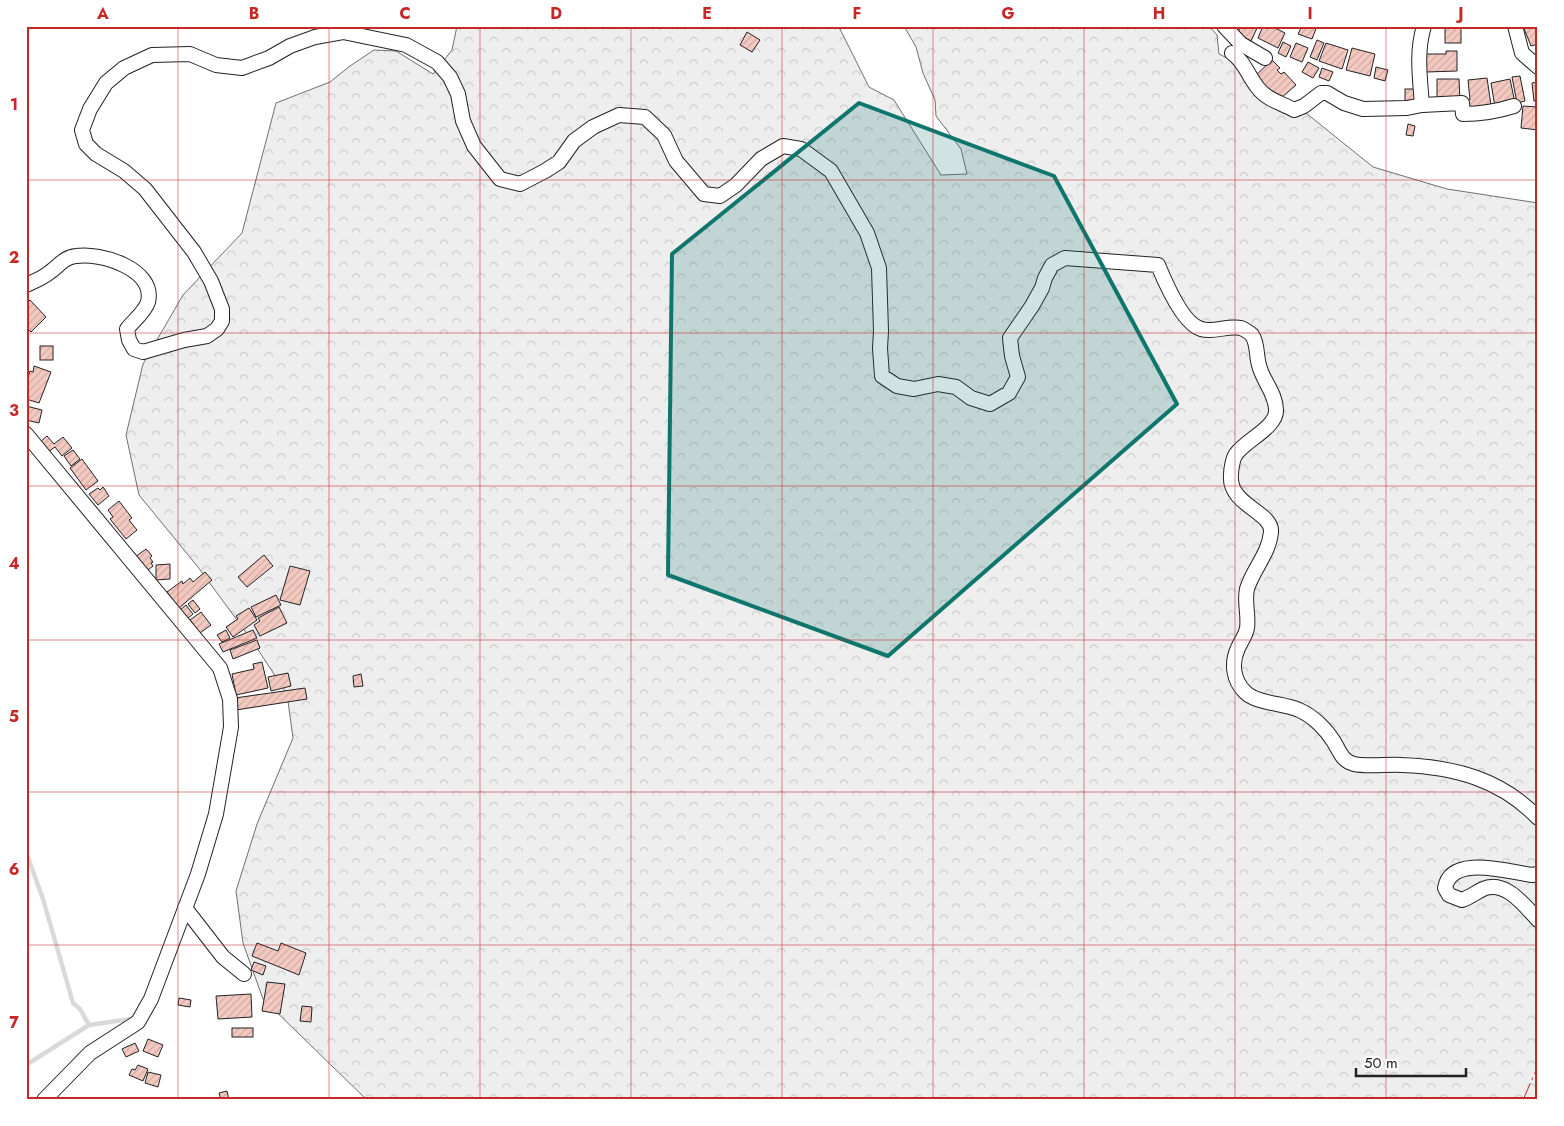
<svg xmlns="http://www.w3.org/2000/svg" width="1564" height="1126" viewBox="0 0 1564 1126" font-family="Jost,sans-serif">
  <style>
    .forest { fill: url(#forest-crowns); stroke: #6f6f6f }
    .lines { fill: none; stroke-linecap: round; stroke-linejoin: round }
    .stream { stroke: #d9d9d9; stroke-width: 4.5 }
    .building { fill: url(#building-hatch); stroke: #222 }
    .street-casing { stroke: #222; stroke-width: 16 }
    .street { stroke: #fff; stroke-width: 14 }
    .power { stroke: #c62828; stroke-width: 1; stroke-dasharray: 18 4 2.5 4; stroke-linecap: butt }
    .marked { fill: #0f766e; fill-opacity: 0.2; stroke: #0f766e; stroke-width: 4; stroke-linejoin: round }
    .grid { fill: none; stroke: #c62828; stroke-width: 1; stroke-opacity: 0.55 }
    .neatline { fill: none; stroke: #c62828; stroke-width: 2 }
    .grid-label { font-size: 16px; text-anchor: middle; font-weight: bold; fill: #c62828 }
  </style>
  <defs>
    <pattern id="forest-crowns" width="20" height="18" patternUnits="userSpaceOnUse" patternTransform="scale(1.25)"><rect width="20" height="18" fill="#eee"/><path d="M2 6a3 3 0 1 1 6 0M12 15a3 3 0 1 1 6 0" fill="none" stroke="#ccc"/></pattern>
    <pattern id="building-hatch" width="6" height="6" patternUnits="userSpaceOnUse" patternTransform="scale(1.25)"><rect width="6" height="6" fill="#f3c9c0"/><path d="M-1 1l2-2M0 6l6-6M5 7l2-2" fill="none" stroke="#d0aca5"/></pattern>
  </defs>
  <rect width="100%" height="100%" fill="#fff"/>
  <path class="forest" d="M457 26H831L840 29 869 87 894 100 941 175 967 174 961 149 936 116 935 100 923 73 916 47 904 26H1209L1217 35 1219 54 1235 62 1267 104 1286 114 1306 113 1373 167 1447 189 1538 203V1100H367L263 999 243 943 236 891 257 824 293 738 287 694 253 642 198 567 139 495 126 435 143 364 183 295 242 233 276 103 330 82 350 66 374 50 396 51 433 74 452 50Z"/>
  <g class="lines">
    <g class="stream">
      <path d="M26 852 43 899 73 1003 80 1009 89 1025"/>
      <path d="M26 1065 89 1025 131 1019 135 1016"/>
    </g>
  </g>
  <g class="building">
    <path d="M1241 26H1258L1251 41 1237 34Z"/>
    <path d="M1263 26H1271L1285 33 1278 48 1258 38Z"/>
    <path d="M1302 26H1317L1312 39 1298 34Z"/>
    <path d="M1523 26H1538V44L1531 46Z"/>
    <rect x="1445" y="27" width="16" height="16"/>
    <path d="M747 32 760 40 752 52 740 45Z"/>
    <path d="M1317 40 1324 43 1317 60 1310 57Z"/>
    <path d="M1283 42 1291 46 1286 57 1278 53Z"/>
    <path d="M1296 43 1308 48 1302 62 1290 57Z"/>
    <path d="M1326 43 1348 50 1342 69 1319 61Z"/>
    <path d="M1352 48 1375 54 1370 76 1346 70Z"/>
    <path d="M1446 51H1457V71L1426 72V54H1446Z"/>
    <path d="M1272 60 1280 68 1277 70 1281 74 1284 72 1296 85 1280 99 1274 97 1255 76Z"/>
    <path d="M1308 62 1319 68 1313 78 1302 72Z"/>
    <path d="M1376 67 1388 70 1385 81 1374 78Z"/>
    <path d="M1322 68 1333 72 1329 81 1319 77Z"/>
    <path d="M1520 76 1525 101 1517 103 1512 77Z"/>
    <path d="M1487 78 1491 105 1467 110 1466 101 1470 100 1468 80Z"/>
    <path d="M1437 79H1459L1460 101 1437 102Z"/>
    <path d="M1510 79 1515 103 1495 107 1491 83Z"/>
    <path d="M1538 82V101H1534L1532 83Z"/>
    <rect x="1405" y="89" width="11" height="15"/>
    <path d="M1523 106 1538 107V130L1521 128Z"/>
    <path d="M1408 124 1415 126 1413 136 1406 135Z"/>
    <path d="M30 300 46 317 31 332 26 327V304Z"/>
    <rect x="40" y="346" width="13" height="14"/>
    <path d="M34 366 51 372 39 403 26 399V382L30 371 33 372Z"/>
    <path d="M26 406 42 410 39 423 26 420Z"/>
    <path d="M47 436 54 444 63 437 72 448 62 456 55 447 48 452 40 442Z"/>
    <path d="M73 450 80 459 71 466 64 456Z"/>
    <path d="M82 459 98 481 86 490 70 468Z"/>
    <path d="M103 487 109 496 98 505 89 494 98 488 100 490Z"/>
    <path d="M119 501 132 518 129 520 137 530 126 539 110 519 113 517 108 510Z"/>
    <path d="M146 549 152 556 150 558 153 562 151 563 153 566 148 570 146 567 144 568 135 557Z"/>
    <path d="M264 555 273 566 247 587 238 577Z"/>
    <path d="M170 564V579L156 580V565Z"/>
    <path d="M290 566 310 571 300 605 280 600Z"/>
    <path d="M205 572 212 580 179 608 167 592 182 581 183 584 190 578 193 582Z"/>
    <path d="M276 595 281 605 256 617 251 607Z"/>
    <path d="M193 600 200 609 195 613 188 604Z"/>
    <path d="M186 605 193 614 187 619 180 610Z"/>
    <path d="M279 607 287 623 260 636 254 625 260 621 258 618Z"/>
    <path d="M249 608 257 620 233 637 226 627 238 619 236 616Z"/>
    <path d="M201 612 211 625 200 633 190 620Z"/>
    <path d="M226 630 230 638 222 642 217 635Z"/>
    <path d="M253 630 257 638 223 652 219 644Z"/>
    <path d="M257 640 260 648 233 659 230 650Z"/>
    <path d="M262 662 268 688 236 695 232 674 254 669 253 664Z"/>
    <path d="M288 673 291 686 271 691 268 677Z"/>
    <path d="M361 674 363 686 354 687 353 676Z"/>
    <path d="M305 688 307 699 236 710 235 698Z"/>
    <path d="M257 943 278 951 281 943 306 953 299 975 252 956Z"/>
    <path d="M254 962 266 966 263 975 251 970Z"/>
    <path d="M267 982 285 984 280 1014 262 1011Z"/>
    <path d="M251 994 252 1017 218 1019 216 996Z"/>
    <path d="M179 998 191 1000 190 1007 178 1005Z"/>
    <path d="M302 1006 312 1007 311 1022 300 1021Z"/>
    <rect x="232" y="1028" width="21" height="9"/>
    <path d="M148 1039 163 1045 158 1057 143 1051Z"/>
    <path d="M135 1043 139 1051 126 1057 122 1049Z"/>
    <path d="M138 1065 148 1069 143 1081 129 1075 132 1069 135 1070Z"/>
    <path d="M148 1072 161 1075 158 1087 145 1083Z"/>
    <path d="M227 1091 229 1100H221L219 1093Z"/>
  </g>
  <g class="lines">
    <defs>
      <g id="street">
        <path d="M1224 26 1241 44 1265 58"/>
        <path d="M1515 26 1522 53 1538 67"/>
        <path d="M1232 53C1245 62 1248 76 1258 88 1267 100 1282 103 1294 110L1304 106 1321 93H1327L1344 103 1363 109 1407 108 1422 105 1462 103 1463 114C1481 114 1498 111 1514 106"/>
        <path d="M1422 105C1420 78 1416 52 1424 26"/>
        <path d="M26 285C35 281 43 278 50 272 59 266 64 257 76 256 100 252 156 269 148 302 145 312 134 320 127 329L129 340 134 349 143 352 184 340 207 336 217 329 222 321V309L211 281 194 252 145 189 124 171 96 154 86 144 82 130 90 109 106 83 124 68 152 55 190 54 216 65 242 68 269 58 290 46 315 37 343 32 406 45 437 62 450 77 458 94 463 121 474 146 500 179 520 184 545 171 559 162 574 141 593 127 619 115 645 117 664 135 676 161 704 194 720 196 736 185 761 159 783 146 801 149 831 171 867 233 879 268 881 331 880 348 882 376 897 386 914 389 938 384 956 387 971 398 990 404 1009 393 1018 377 1012 356 1010 338 1032 306 1042 288 1045 278 1052 265 1065 258 1158 265C1165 282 1183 324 1201 329 1214 333 1228 325 1241 328 1244 329 1250 333 1252 335 1258 344 1256 355 1259 365 1262 380 1276 393 1276 410 1277 427 1246 440 1236 454 1233 458 1231 469 1231 475 1228 505 1273 512 1271 532 1269 554 1253 569 1247 589 1244 602 1249 615 1247 628 1246 635 1241 641 1238 648 1231 663 1233 680 1245 692 1257 704 1284 703 1299 710 1313 716 1326 729 1334 742 1340 752 1342 761 1354 764 1366 767 1389 764 1402 765 1454 767 1501 779 1538 818"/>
        <path d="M26 434 220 668 230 699 231 727 216 814 198 874 151 999 138 1022 90 1053 44 1100"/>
        <path d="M1538 874 1532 875C1508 872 1451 854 1445 888L1449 895 1462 900C1470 897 1475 893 1483 889 1505 879 1525 906 1538 920"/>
        <path d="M185 908 223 957 244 974"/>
      </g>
    </defs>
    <use href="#street" class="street-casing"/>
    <use href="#street" class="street"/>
    <path class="power" d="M1523 1100 1538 1066"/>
  </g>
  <path class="marked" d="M859 103 1054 176 1177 404 888 656 668 575 672 254Z"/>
  <path class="grid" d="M178 26V1100M329 26V1100M480 26V1100M631 26V1100M782 26V1100M933 26V1100M1084 26V1100M1235 26V1100M1386 26V1100M26 180H1538M26 333H1538M26 486H1538M26 640H1538M26 792H1538M26 945H1538"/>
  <rect width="1564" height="1126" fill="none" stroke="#ffffff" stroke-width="55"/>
  <path d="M1356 1068v8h110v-8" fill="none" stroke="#222222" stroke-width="2.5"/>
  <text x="1364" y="1068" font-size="15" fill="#222222" stroke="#ffffff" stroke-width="4" paint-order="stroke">50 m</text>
  <rect x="28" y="28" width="1508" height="1070" class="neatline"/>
  <g class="grid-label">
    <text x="103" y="19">A</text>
    <text x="254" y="19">B</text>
    <text x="405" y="19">C</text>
    <text x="556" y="19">D</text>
    <text x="707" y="19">E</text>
    <text x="857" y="19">F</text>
    <text x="1008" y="19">G</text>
    <text x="1159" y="19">H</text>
    <text x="1310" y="19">I</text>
    <text x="1461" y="19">J</text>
    <text x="14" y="110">1</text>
    <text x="14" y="263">2</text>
    <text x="14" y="416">3</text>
    <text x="14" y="569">4</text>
    <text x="14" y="722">5</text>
    <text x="14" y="875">6</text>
    <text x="14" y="1028">7</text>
  </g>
</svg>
